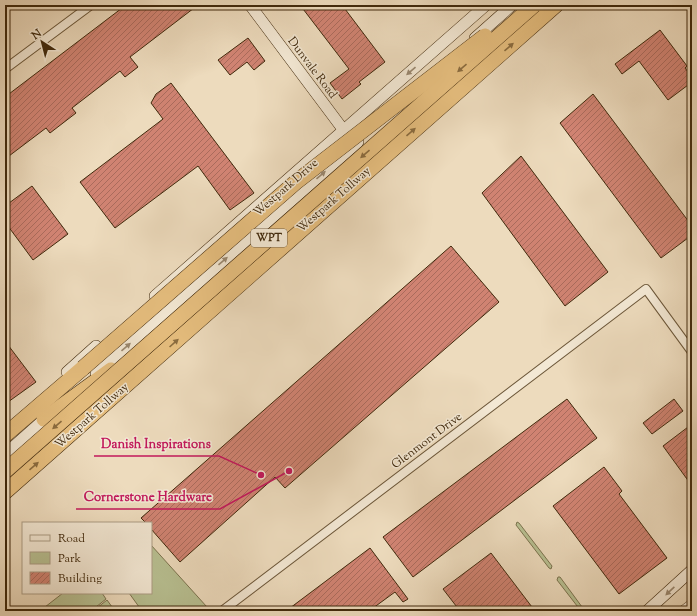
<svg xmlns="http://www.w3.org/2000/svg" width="697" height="616" viewBox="0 0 697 616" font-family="'Sorts Mill Goudy',serif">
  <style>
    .green { fill: #b8c092; stroke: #7c744f }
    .building { fill: url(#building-hatch); stroke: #40290c }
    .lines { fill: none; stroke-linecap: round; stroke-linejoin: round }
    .street-casing { stroke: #6b5638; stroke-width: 10 }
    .secondary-casing { stroke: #40290c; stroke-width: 12 }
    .highway-casing { stroke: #40290c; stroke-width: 16 }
    .street { stroke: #f3e8d4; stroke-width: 8 }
    .secondary { stroke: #f3e8d4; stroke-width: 11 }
    .highway { stroke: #e6be7e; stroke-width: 15 }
    .highway-bridge-casing { stroke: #40290c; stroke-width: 16; stroke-linecap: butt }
    .highway-bridge { stroke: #e6be7e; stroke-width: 15 }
    .oneway { fill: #8b6c3f }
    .oneway2 { fill: #9a8870 }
    .labels { text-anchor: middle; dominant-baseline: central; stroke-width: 3; stroke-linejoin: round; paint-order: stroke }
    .shield { fill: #f3e8d4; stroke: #766248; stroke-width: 1 }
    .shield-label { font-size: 11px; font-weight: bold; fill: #40290c }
    .street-label { font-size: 12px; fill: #40290c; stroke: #f3e8d4 }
    .leader { fill: none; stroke: #c2185b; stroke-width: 1.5 }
    .callout-dot { fill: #c2185b; stroke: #f3e8d4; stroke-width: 1.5 }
    .callout-label { font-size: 13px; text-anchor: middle; font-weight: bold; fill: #c2185b; stroke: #f3e8d4; stroke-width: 3; stroke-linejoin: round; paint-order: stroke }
  </style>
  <defs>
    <pattern id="building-hatch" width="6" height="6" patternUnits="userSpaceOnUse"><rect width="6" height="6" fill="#d08372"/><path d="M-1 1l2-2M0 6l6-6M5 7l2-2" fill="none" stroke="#aa6b5c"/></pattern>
  </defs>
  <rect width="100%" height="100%" fill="#eddbbd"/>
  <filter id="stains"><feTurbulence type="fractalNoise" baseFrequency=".005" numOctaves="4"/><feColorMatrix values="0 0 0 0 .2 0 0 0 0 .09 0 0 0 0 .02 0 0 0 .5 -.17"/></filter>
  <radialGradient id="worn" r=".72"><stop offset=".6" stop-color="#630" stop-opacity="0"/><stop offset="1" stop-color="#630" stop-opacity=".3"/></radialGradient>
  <g class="green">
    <path d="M517 522 519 523 552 566 551 569 549 568 516 525Z"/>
    <path d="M151 545 207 607 202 611H142L129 593H151Z"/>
    <path d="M558 577H560L585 611H581L557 580Z"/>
    <path d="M63 593H102L106 599 91 611H48L45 607Z"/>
    <path d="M107 600 115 611H93Z"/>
  </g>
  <g class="building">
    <path d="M126 5H198L130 57 138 67 125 77 120 71 72 108 76 113 50 133 46 128 5 159V97Z"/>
    <path d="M300 5H342L385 62 359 82 361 84 342 99 330 83 349 69Z"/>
    <path d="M660 30 687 66 685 68 692 77V82L668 100 639 61 622 74 615 64Z"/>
    <path d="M248 38 265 61 254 70 247 62 230 75 218 60Z"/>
    <path d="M171 83 254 193 230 210 198 166 115 228 80 182 163 119 151 103 156 94Z"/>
    <path d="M593 94 692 226V235L661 258 560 123Z"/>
    <path d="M521 156 608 272 565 306 482 193Z"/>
    <path d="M32 186 68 234 33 260 5 222V206Z"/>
    <path d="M451 246 499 302 285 488 275 477 180 562 151 529V523H146L141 518Z"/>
    <path d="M5 341 36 382 8 402 5 397Z"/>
    <path d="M567 399 597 438 413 577 383 537Z"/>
    <path d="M674 399 683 411 652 434 643 423Z"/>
    <path d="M692 424V486L663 446Z"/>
    <path d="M604 467 622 491 619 494 667 558 619 594 553 506Z"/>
    <path d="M370 548 408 599 403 602 395 592 369 611H286Z"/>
    <path d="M491 553 535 611H460L443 589Z"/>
  </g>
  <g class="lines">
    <defs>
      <g id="street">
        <path d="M5 69 91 5"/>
        <path d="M222 611 646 289 692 352"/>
      </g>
      <g id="secondary">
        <path d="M250 5 348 136"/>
        <path d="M475 38 512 5"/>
        <path d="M155 296 486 5"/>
        <path d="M67 372 96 346"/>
        <path d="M96 373 358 142"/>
        <path d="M5 454 49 415"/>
        <path d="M647 611 692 570"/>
        <path d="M684 611 692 605"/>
      </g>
      <g id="highway">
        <path d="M44 419 111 370"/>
        <path d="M5 435 83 368"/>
        <path d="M5 492 556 5"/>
      </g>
    </defs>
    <use href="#street" class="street-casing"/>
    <use href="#secondary" class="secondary-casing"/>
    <use href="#highway" class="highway-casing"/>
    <use href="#street" class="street"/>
    <use href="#secondary" class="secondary"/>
    <use href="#highway" class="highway"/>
    <defs>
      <g id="highway-bridge">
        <path d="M83 368 296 182 485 36"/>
        <path d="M5 471 534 5"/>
      </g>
    </defs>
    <use href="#highway-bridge" class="highway-bridge-casing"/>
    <use href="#highway-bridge" class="highway-bridge"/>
  </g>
  <defs><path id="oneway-solid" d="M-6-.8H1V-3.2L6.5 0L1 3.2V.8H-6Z"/></defs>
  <g class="oneway">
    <use href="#oneway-solid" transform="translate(509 47) rotate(-41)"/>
    <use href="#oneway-solid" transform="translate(462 68) rotate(139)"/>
    <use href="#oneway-solid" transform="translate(411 132) rotate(-41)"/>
    <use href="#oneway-solid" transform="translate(365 154) rotate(139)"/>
    <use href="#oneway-solid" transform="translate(174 343) rotate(-42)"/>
    <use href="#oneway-solid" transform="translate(57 425) rotate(139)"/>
    <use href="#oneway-solid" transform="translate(34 466) rotate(-41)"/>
  </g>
  <g class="oneway2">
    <use href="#oneway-solid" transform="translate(411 71) rotate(139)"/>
    <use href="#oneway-solid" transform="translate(321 175) rotate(-41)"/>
    <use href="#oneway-solid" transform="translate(223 261) rotate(-41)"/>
    <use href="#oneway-solid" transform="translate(126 347) rotate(-41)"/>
    <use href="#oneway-solid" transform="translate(670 591) rotate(137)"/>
  </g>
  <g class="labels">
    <rect class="shield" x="251" y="229" width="36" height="18" rx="3"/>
    <g class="shield-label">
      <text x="269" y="238">WPT</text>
    </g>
    <g class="street-label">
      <text transform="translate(312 68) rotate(53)">Dunvale Road</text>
      <text transform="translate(286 188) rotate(-41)">Westpark Drive</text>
      <text transform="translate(334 200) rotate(-41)">Westpark Tollway</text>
      <text transform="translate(92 416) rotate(-41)">Westpark Tollway</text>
      <text transform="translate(427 441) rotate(-37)">Glenmont Drive</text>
    </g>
  </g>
  <path class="leader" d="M261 475L219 456H94M289 471L220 509H76"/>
  <g class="callout-dot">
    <circle cx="261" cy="475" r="4"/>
    <circle cx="289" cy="471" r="4"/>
  </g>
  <g class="callout-label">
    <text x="156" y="448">Danish Inspirations</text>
    <text x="148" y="501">Cornerstone Hardware</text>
  </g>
  <rect width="697" height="616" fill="none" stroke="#eddbbd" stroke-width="20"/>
  <rect x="6" y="6" width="685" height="604" fill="none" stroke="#40290c" stroke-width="2"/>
  <rect x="10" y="10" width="677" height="596" fill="none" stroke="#40290c"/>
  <rect x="22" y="522" width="130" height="72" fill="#f3e8d4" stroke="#ab9c84"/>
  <rect x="30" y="535" width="20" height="6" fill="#f3e8d4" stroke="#ab9c84"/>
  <text x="58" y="542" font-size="12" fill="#40290c">Road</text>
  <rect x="30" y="552" width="20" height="12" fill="#b8c092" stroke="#ab9c84"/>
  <text x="58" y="562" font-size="12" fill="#40290c">Park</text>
  <rect x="30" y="572" width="20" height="12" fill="url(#building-hatch)" stroke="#ab9c84"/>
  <text x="58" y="582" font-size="12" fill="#40290c">Building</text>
  <g transform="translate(42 42) rotate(324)" stroke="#f3e8d4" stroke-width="3" paint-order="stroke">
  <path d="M0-3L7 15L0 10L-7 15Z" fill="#40290c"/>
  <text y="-6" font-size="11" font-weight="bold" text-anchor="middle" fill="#40290c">N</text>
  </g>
  <rect width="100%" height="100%" filter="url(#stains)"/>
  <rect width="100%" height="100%" fill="url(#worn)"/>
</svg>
